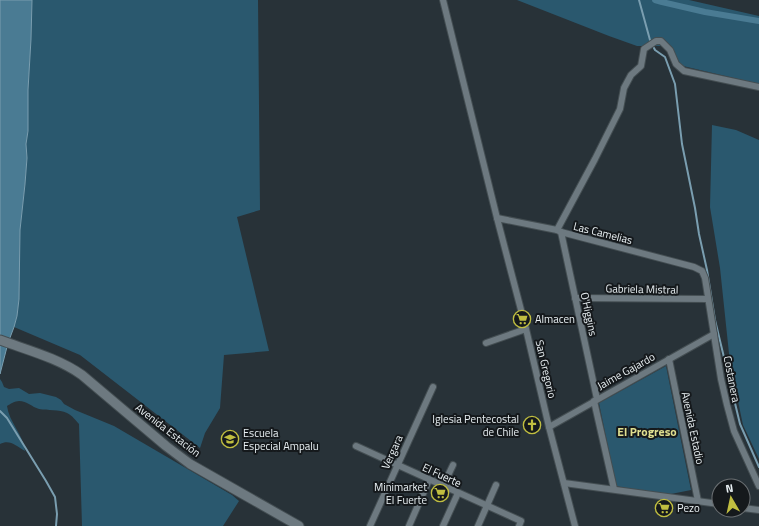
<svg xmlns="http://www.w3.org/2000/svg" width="759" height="526" viewBox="0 0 759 526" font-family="'Titillium Web',sans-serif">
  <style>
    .green { fill: #2a586e }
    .water { fill: #4a7b93; stroke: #7a9eb0 }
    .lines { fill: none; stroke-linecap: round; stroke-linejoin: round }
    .stream { stroke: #7a9eb0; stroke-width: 2 }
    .canal { stroke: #4a7b93; stroke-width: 6 }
    .minor-casing { stroke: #444e52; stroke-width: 8 }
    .secondary-casing { stroke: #444e52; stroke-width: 11 }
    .minor { stroke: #6d7980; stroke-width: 6 }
    .secondary { stroke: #6d7980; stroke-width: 9 }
    .labels { text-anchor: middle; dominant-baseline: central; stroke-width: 4; stroke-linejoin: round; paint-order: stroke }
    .street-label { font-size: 11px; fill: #eaf1f4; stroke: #15191c }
    .poi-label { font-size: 11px; fill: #eaf1f4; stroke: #15191c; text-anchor: start }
    .neighbourhood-label { font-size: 12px; font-weight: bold; fill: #dfdf90; stroke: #15191c }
  </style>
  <rect width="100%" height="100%" fill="#283238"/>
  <g class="green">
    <path d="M32 0H258L260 210 237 217 269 351 224 355 220 408 205 433 200 448 80 355 14 327 17 316 19 299 20 230 25 184 27 158 26 144 28 131V90L31 39Z"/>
    <path d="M517 0H689L759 16V84L683 66 678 61 671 46H637L609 36Z"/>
    <path d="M712 125 736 130 759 140V459L743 425 730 363 720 268 710 207Z"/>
    <path d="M666 366 691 490 661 496 616 486 599 403Z"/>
    <path d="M0 379 2 382 4 387 9 389 19 388 29 394 40 393 56 397 61 400 64 404 75 410 114 426 232 495 239 501 223 526H82L79 424C76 421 72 415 67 413 59 409 48 411 39 409 32 407 27 401 19 401 15 401 10 404 7 406 9 422 23 434 25 451 16 446 10 439 0 444Z"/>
  </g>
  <path class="water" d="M0 0H32L31 39 28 90V131L26 144 27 158 25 184 20 230 19 299 17 316 14 327 8 343 0 374Z"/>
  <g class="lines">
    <g class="stream">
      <path d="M639 0 650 40"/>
      <path d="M654 48 655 50 665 57 675 84 682 144 695 208 699 234 707 270 715 320 740 424 759 467"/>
      <path d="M0 411 7 418 46 481 55 497 57 514 56 526"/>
    </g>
    <path class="canal" d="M655 0 662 2 705 12 759 21"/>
    <defs>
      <g id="minor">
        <path d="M443 0 497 218 526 329 549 427 575 526"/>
        <path d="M497 218 557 230 561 232 694 267 702 271 705 278 721 379 727 405 734 431 759 486"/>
        <path d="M557 230 595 159 620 109 624 88 631 75 641 66 644 49 656 41H661L670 50 676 64 684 71 759 87"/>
        <path d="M561 232 597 399"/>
        <path d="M575 298 708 299"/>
        <path d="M486 343 526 329"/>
        <path d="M669 359 698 501"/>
        <path d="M594 401 614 489"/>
        <path d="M549 427 714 334"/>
        <path d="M356 446 521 521 519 526"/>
        <path d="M564 483 719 504"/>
        <path d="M443 486 453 465"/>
        <path d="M743 508 759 510"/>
        <path d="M370 526 433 387"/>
        <path d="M409 526 429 480"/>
        <path d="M443 526 458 493"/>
        <path d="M478 526 496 485"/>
      </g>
      <path id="secondary" d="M0 340C27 350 58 358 82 375L166 446 190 464 241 493 299 526"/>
    </defs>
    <use href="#minor" class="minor-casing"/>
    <use href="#secondary" class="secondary-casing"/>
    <use href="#minor" class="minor"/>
    <use href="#secondary" class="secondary"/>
  </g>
  <defs>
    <symbol id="supermarket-ring" viewBox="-11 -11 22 22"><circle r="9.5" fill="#15191c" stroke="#c0be40" stroke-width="1.5"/><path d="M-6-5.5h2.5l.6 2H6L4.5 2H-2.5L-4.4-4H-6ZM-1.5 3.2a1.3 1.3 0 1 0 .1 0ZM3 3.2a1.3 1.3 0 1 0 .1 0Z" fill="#c0be40"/></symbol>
    <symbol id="church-ring" viewBox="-11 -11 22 22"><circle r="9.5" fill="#15191c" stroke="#c0be40" stroke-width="1.5"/><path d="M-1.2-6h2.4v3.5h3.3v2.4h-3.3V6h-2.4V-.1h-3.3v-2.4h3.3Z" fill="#c0be40"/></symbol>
    <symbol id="school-ring" viewBox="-11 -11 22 22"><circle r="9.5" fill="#15191c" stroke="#c0be40" stroke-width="1.5"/><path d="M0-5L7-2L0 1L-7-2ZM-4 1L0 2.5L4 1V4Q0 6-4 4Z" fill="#c0be40"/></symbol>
  </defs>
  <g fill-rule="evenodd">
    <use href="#supermarket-ring" x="512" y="309" width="20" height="20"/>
    <use href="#church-ring" x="522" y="415" width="20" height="20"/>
    <use href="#school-ring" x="220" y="429" width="20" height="20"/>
    <use href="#supermarket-ring" x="430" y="483" width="20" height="20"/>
    <use href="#supermarket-ring" x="654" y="498" width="20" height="20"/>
  </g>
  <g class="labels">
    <g class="street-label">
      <text transform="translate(603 233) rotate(14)">Las Camelias</text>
      <text transform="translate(642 289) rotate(1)">Gabriela Mistral</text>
      <text transform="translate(589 314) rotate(78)">O'Higgins</text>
      <text transform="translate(546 369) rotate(77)">San Gregorio</text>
      <text transform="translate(626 371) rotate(-29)">Jaime Gajardo</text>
      <text transform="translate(732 379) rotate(79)">Costanera</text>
      <text transform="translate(693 428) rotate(78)">Avenida Estadio</text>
      <text transform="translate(168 430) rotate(38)">Avenida Estación</text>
      <text transform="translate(392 452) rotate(-66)">Vergara</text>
      <text transform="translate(442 475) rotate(25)">El Fuerte</text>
    </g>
    <g class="poi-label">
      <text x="535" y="319">Almacen</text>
      <text x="519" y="419" text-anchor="end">Iglesia Pentecostal<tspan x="519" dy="13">de Chile</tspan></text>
      <text x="243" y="433">Escuela<tspan x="243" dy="13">Especial Ampalu</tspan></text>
      <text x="427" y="487" text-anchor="end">Minimarket<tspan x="427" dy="13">El Fuerte</tspan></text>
      <text x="677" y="508">Pezo</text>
    </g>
    <g class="neighbourhood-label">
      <text x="647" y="431">El Progreso</text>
    </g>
  </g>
  <g transform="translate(731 498) rotate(351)"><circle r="19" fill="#15191c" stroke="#6a6f72"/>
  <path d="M0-3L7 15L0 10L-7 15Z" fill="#c0be40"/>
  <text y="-6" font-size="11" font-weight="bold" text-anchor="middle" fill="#eaf1f4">N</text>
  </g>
</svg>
